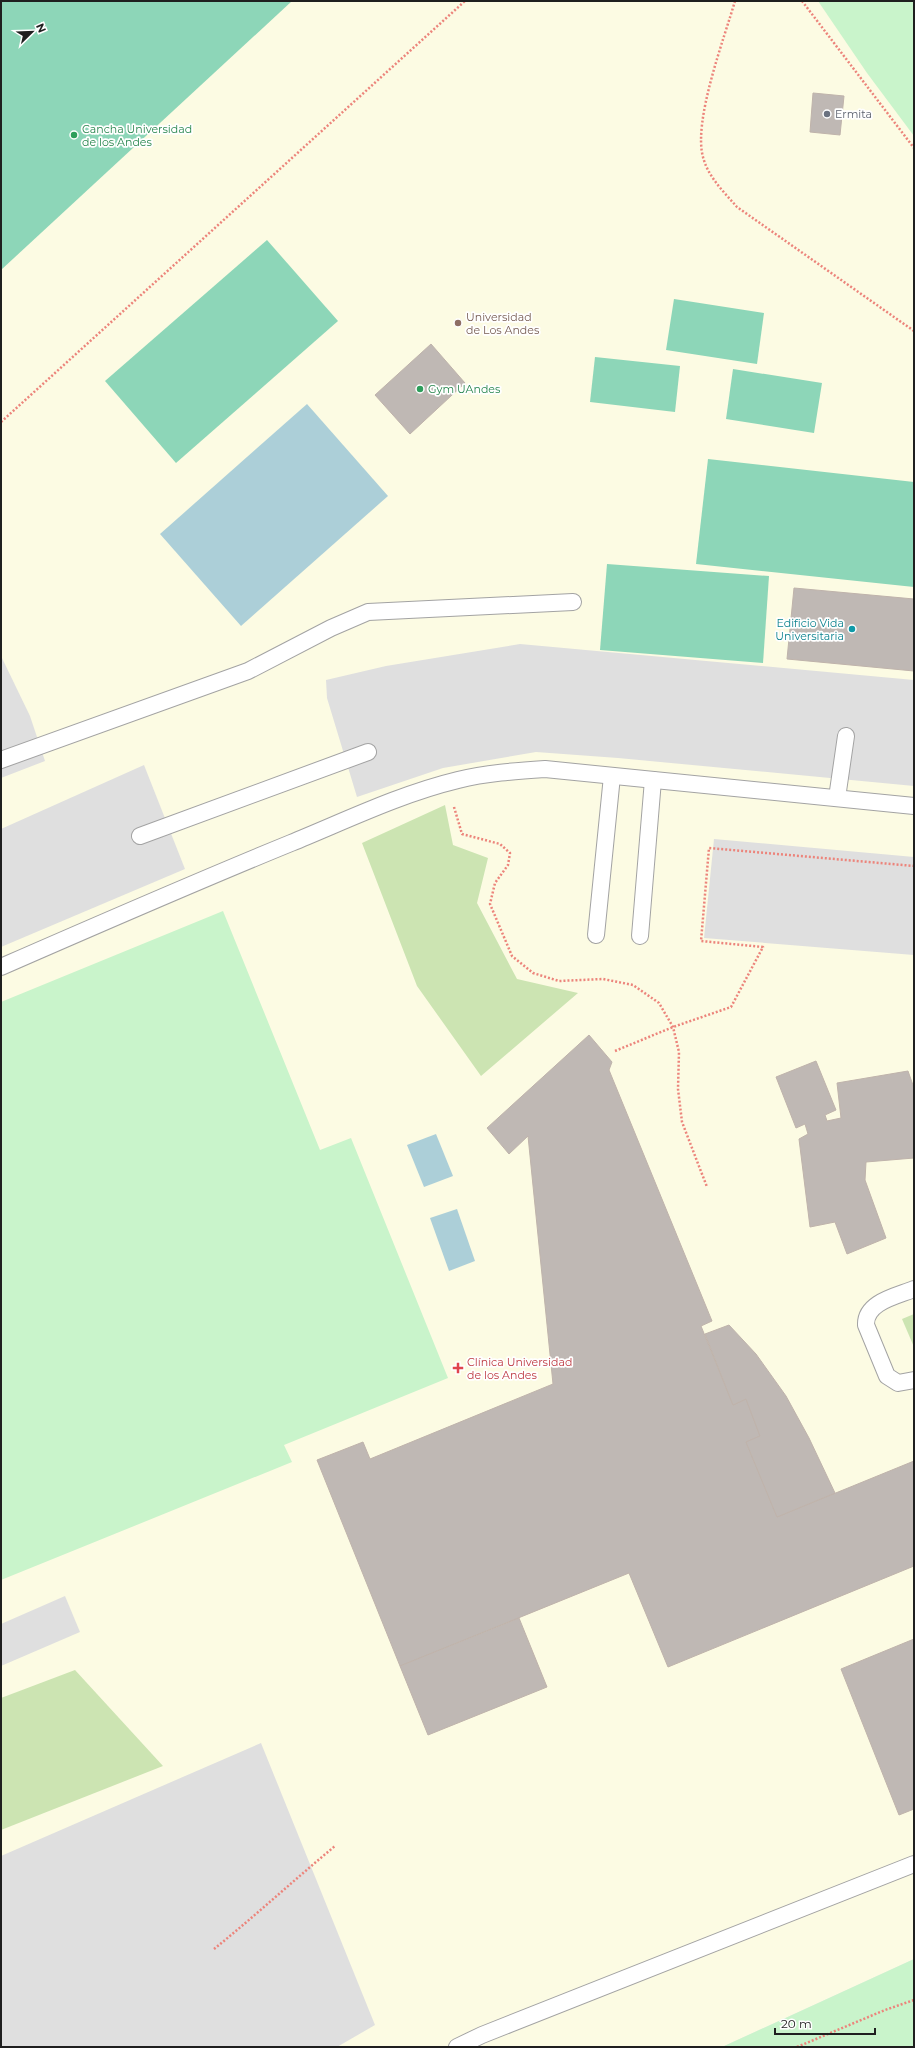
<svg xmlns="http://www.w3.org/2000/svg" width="915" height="2048" viewBox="0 0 915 2048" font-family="Montserrat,sans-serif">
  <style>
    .education { fill: #fcfbe3 }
    .grass { fill: #cce4b2 }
    .park { fill: #c9f4cb }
    .pitch { fill: #8dd6b8 }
    .parking { fill: #dfdfdf }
    .water { fill: #accfd8 }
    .building { fill: #bfb8b4; stroke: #bfb3ab }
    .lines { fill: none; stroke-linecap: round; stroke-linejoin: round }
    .service-casing { stroke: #a3a3a3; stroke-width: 18 }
    .path { stroke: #ec847b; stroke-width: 2.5; stroke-dasharray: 2 2; stroke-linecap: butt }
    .service { stroke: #fff; stroke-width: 16 }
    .worship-dot { fill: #6b7280; stroke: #fff; stroke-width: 1.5 }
    .leisure-dot { fill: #2e9e5b; stroke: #fff; stroke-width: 1.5 }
    .education-dot { fill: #8d6e63; stroke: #fff; stroke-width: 1.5 }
    .culture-dot { fill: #0f9aa8; stroke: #fff; stroke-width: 1.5 }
    .health-dot { fill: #e0444e; stroke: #fff; stroke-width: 1.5 }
    .labels { text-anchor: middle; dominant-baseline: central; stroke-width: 3.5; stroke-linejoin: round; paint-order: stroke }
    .worship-label { font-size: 11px; fill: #5b616d; stroke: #fff; text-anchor: start }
    .leisure-label { font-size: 11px; fill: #27864d; stroke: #fff; text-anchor: start }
    .education-label { font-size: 11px; fill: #785e54; stroke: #fff; text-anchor: start }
    .culture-label { font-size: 11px; fill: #0d838f; stroke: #fff; text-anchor: end }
    .health-label { font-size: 11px; fill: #be3a42; stroke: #fff; text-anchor: start }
  </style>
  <rect width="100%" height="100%" fill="#efece7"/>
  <path class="education" d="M1 1H914V1959L722 2047H1Z"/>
  <g class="grass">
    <path d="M445 805 453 845 488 858 477 903 517 979 578 993 481 1076 417 986 362 843Z"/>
    <path d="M914 1314V1347L902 1319Z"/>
    <path d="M75 1670 163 1766 1 1830V1698Z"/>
  </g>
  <g class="park">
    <path d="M818 1H914V136L867 73Z"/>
    <path d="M223 911 320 1150 351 1138 448 1378 284 1445 292 1462 1 1580V1002Z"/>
    <path d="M914 1959V2047H722Z"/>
  </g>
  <g class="pitch">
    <path d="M1 1H292L1 270Z"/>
    <path d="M267 240 338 321 176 463 105 381Z"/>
    <path d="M674 299 764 313 757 364 666 350Z"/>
    <path d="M595 357 680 366 675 412 590 402Z"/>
    <path d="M733 369 822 383 814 433 726 419Z"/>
    <path d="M708 459 914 482V587L696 564Z"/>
    <path d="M607 564 769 576 763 663 600 650Z"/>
  </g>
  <g class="parking">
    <path d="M520 644 914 680V786L618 758 536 752 443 768 357 797 327 698 326 680 386 666Z"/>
    <path d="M1 656 30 716 45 761 1 778Z"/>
    <path d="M144 765 185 869 1 947V829Z"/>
    <path d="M714 839 914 857V955L704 938Z"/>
    <path d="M65 1596 80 1632 1 1666V1624Z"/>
    <path d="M261 1743 375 2025 337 2047H1V1856Z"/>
  </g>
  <g class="water">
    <path d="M307 404 388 496 241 626 160 534Z"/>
    <path d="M436 1134 453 1176 424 1187 407 1145Z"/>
    <path d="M457 1209 475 1261 449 1271 430 1218Z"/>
  </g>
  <g class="building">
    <path d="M813 93 844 96 840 135 810 132Z"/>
    <path d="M431 344 465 383 410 434 375 395Z"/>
    <path d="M794 588 914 599V671L787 659Z"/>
    <path d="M589 1035 612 1062 609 1070 712 1321 701 1326 733 1405 746 1399 760 1436 746 1442 777 1517 914 1461V1566L668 1667 629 1573 400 1666 317 1460 363 1442 370 1459 553 1384 528 1136 509 1154 487 1128Z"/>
    <path d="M816 1061 836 1110 825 1115 827 1121 841 1118 837 1083 908 1071 914 1088V1158L866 1162 865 1180 886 1238 847 1254 835 1222 810 1227 799 1139 808 1134 805 1124 796 1128 776 1077Z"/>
    <path d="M729 1325 756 1354 786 1396 809 1438 835 1493 777 1517 746 1442 760 1436 746 1399 733 1405 705 1334Z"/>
    <path d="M519 1618 547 1687 428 1735 400 1666Z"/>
    <path d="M914 1639V1809L899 1815 841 1669Z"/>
  </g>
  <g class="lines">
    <defs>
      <g id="service">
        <path d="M1 760 248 671 331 628 368 612 573 602"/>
        <path d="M837 798 846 736"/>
        <path d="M140 836 368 752"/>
        <path d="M596 935 612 776"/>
        <path d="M640 936 653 780"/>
        <path d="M1 967C97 925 193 883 291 843 345 821 400 794 458 780 486 773 515 771 545 769L914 806"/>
        <path d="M914 1289C897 1296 865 1302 866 1325L887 1376 898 1383 914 1380"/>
        <path d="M457 2047 482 2035 914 1864"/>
      </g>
    </defs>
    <use href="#service" class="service-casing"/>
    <g class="path">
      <path d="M735 1C724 39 693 121 703 157 708 177 724 192 737 207L914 331"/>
      <path d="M802 1 914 148"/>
      <path d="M1 422 465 1"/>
      <path d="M454 807 462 834 500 844 510 853 508 865 495 883 490 904 512 956 533 973 559 981 603 979 633 985 659 1003 673 1027 679 1052 678 1089 682 1122 707 1187"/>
      <path d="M615 1051 673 1027 731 1007 763 947 701 941 709 848 914 866"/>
      <path d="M214 1949C255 1916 294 1880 335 1846"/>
      <path d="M797 2047 885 2010 914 2000"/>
    </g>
    <use href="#service" class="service"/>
  </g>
  <circle class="worship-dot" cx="827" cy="114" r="4"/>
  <g class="leisure-dot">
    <circle cx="74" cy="135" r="4"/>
    <circle cx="420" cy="389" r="4"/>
  </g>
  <circle class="education-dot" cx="458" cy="323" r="4"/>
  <circle class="culture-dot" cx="852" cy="629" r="4"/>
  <path class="health-dot" d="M456 1362h4v4h4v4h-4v4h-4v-4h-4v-4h4z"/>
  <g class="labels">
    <g class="worship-label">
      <text x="835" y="114">Ermita</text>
    </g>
    <g class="leisure-label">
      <text x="82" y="129">Cancha Universidad<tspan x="82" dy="13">de los Andes</tspan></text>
      <text x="428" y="389">Gym UAndes</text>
    </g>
    <g class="education-label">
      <text x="466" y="317">Universidad<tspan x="466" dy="13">de Los Andes</tspan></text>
    </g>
    <g class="culture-label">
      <text x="844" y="623">Edificio Vida<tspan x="844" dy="13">Universitaria</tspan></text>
    </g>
    <g class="health-label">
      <text x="467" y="1362">Clínica Universidad<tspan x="467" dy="13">de los Andes</tspan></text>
    </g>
  </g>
  <rect width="915" height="2048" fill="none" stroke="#1f1f1f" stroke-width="4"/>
  <g transform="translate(32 32) rotate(67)" stroke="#ffffff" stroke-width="3" paint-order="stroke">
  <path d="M0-3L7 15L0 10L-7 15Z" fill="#1f1f1f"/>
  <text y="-6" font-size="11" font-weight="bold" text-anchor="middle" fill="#1f1f1f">N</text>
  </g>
  <path d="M775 2028v6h100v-6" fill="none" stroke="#1f1f1f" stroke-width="2"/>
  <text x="781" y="2028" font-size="12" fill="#1f1f1f" stroke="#ffffff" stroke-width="3" paint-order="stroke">20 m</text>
</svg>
